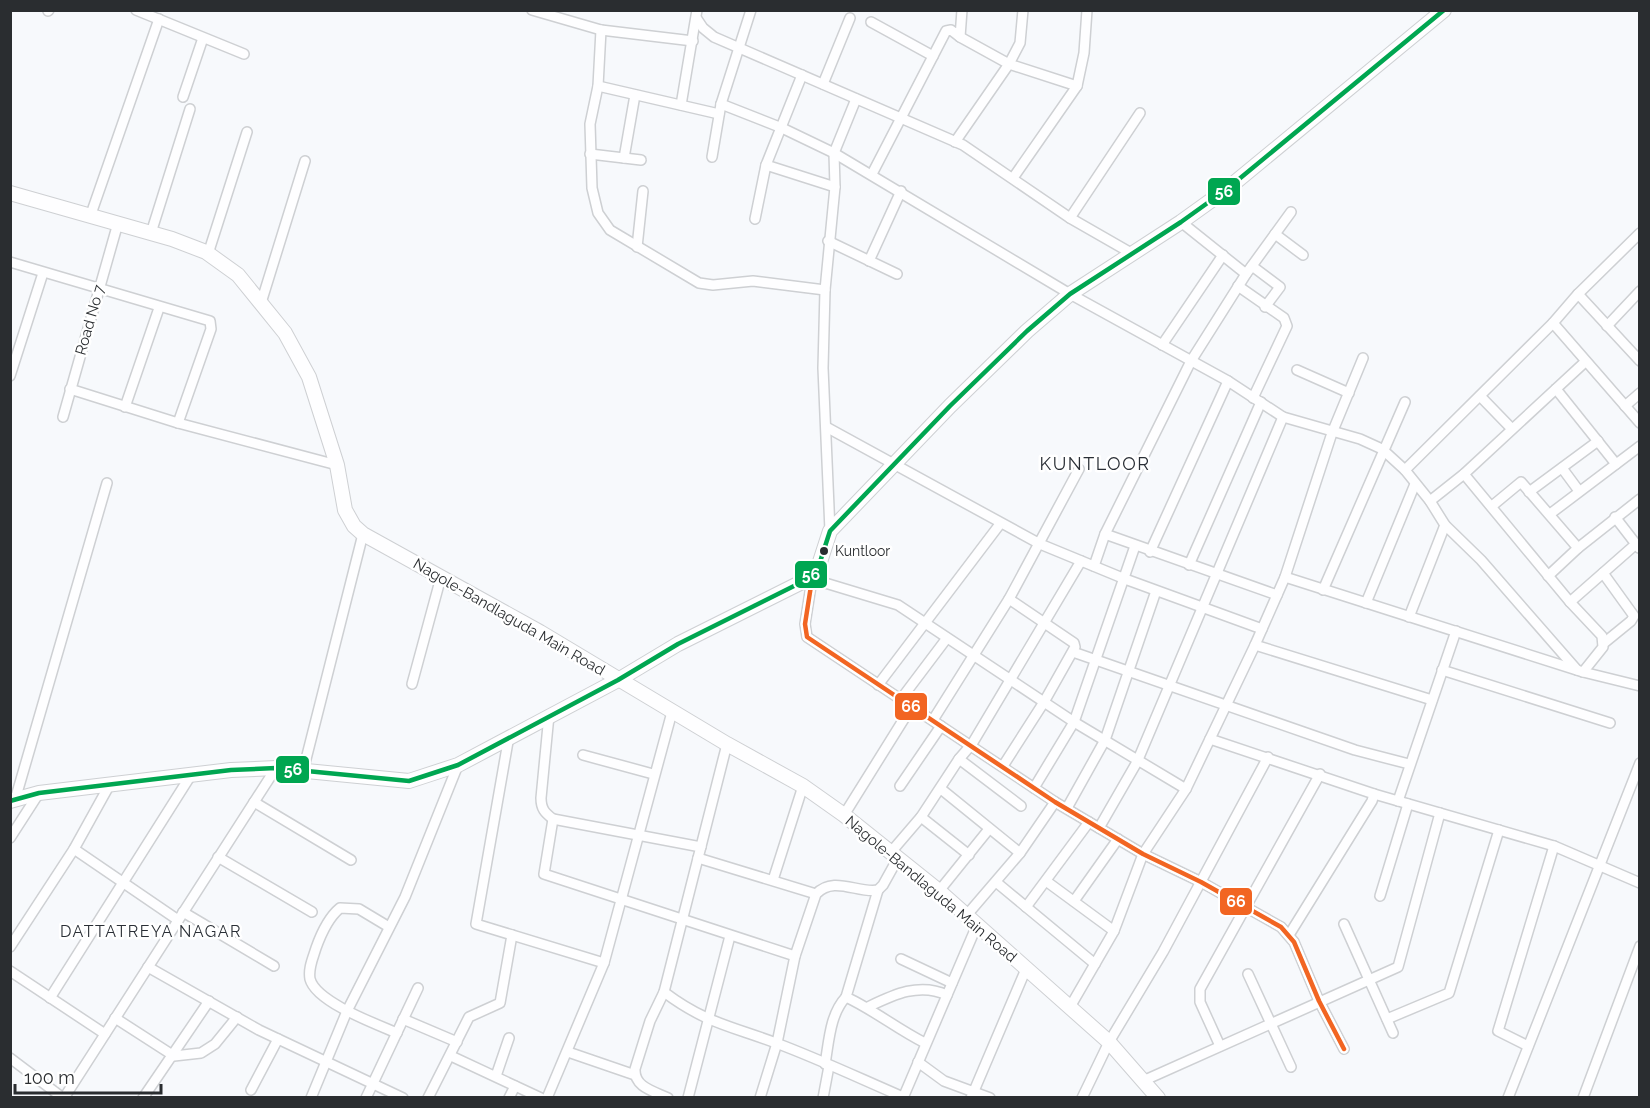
<svg xmlns="http://www.w3.org/2000/svg" width="1650" height="1108" viewBox="0 0 1650 1108" font-family="Raleway,sans-serif">
  <style>
    .lines { fill: none; stroke-linecap: round; stroke-linejoin: round }
    .street-casing { stroke: #ced0d3; stroke-width: 12 }
    .secondary-casing { stroke: #ced0d3; stroke-width: 16 }
    .street { stroke: #fefeff; stroke-width: 9 }
    .secondary { stroke: #fefeff; stroke-width: 14 }
    .bus-1-casing { stroke: #fff; stroke-width: 9 }
    .bus-2-casing { stroke: #fff; stroke-width: 9 }
    .bus-1 { stroke: #f26522; stroke-width: 4.5 }
    .bus-2 { stroke: #00a651; stroke-width: 4.5 }
    .bus-dot { fill: #2a2d30; stroke: #fff; stroke-width: 2 }
    .labels { text-anchor: middle; dominant-baseline: central; stroke-width: 5; stroke-linejoin: round; paint-order: stroke }
    .bus-label { font-size: 14px; fill: #2a2d30; stroke: #fff; text-anchor: start }
    .street-label { font-size: 15px; fill: #2a2d30; stroke: #fff }
    .neighbourhood-label { font-size: 16px; letter-spacing: 1.5px; fill: #2a2f36; stroke: #fff }
    .quarter-label { font-size: 18px; letter-spacing: 1.5px; fill: #2a2f36; stroke: #fff }
    .line-badge { stroke: #fff; stroke-width: 2 }
    .badge-label { font-size: 16px; text-anchor: middle; font-weight: bold; fill: #fff }
  </style>
  <rect width="100%" height="100%" fill="#f7f9fc"/>
  <g class="lines">
    <defs>
      <g id="street">
        <path d="M136 10 244 54"/>
        <path d="M532 10 601 30 693 41"/>
        <path d="M48 11 49 10"/>
        <path d="M697 19 703 28 714 37 963 145 1070 218 1131 253"/>
        <path d="M871 22 933 56"/>
        <path d="M601 30 598 86 590 124 592 188 598 213 610 230 699 283 713 285 753 281 825 290"/>
        <path d="M960 37 1009 64 1020 43 1023 10"/>
        <path d="M823 84 850 18"/>
        <path d="M598 86 719 114"/>
        <path d="M183 97 203 38"/>
        <path d="M721 104 782 128 834 153 1070 294 1228 381 1283 417 1360 439 1382 449 1405 470 1430 501 1445 525 1481 560 1577 670"/>
        <path d="M681 105 697 10"/>
        <path d="M955 142 1009 64 1077 86"/>
        <path d="M590 154 641 160"/>
        <path d="M712 157 721 104 751 10"/>
        <path d="M624 158 635 95"/>
        <path d="M766 165 835 187"/>
        <path d="M872 174 946 31 951 30 960 37 962 10"/>
        <path d="M1013 178 1077 86 1084 53 1087 10"/>
        <path d="M91 214 159 19"/>
        <path d="M1070 218 1140 113"/>
        <path d="M755 219 766 165 802 75"/>
        <path d="M1181 222 1246 274"/>
        <path d="M151 233 190 109"/>
        <path d="M1275 234 1303 255"/>
        <path d="M828 241 897 274"/>
        <path d="M637 247 643 191"/>
        <path d="M208 254 247 132"/>
        <path d="M869 261 901 191"/>
        <path d="M10 262 210 321 211 329 178 423"/>
        <path d="M1252 266 1280 287 1265 307"/>
        <path d="M1238 286 1284 318 1287 326 1253 398"/>
        <path d="M1578 294 1640 361"/>
        <path d="M261 303 305 161"/>
        <path d="M1553 323 1640 423"/>
        <path d="M1607 326 1640 291"/>
        <path d="M1162 345 1223 255"/>
        <path d="M1297 370 1349 393"/>
        <path d="M10 376 43 273"/>
        <path d="M70 389 178 423 337 465"/>
        <path d="M1556 389 1616 464"/>
        <path d="M1480 396 1512 429"/>
        <path d="M1625 406 1640 393"/>
        <path d="M125 407 159 308"/>
        <path d="M63 417 118 223"/>
        <path d="M828 428 1040 544 1125 579 1262 629"/>
        <path d="M1562 468 1579 491"/>
        <path d="M1405 470 1553 323 1578 294 1640 233"/>
        <path d="M1464 474 1570 602 1602 636 1603 647 1583 672"/>
        <path d="M1529 492 1598 441"/>
        <path d="M1430 501 1464 474 1585 362"/>
        <path d="M1492 506 1521 482 1578 548"/>
        <path d="M1550 514 1640 446"/>
        <path d="M1615 517 1639 548"/>
        <path d="M830 531 823 368 825 290 835 187 834 153 856 99"/>
        <path d="M1105 534 1277 595"/>
        <path d="M1150 552 1228 381"/>
        <path d="M1189 565 1261 402"/>
        <path d="M1094 566 1105 534 1191 361 1246 274 1291 212"/>
        <path d="M813 573 805 624 807 637 1055 802 1143 854 1201 882 1281 927 1294 942 1319 1001 1344 1049"/>
        <path d="M1603 573 1634 616 1631 621 1604 643"/>
        <path d="M1548 576 1578 548 1640 499"/>
        <path d="M1285 577 1583 672 1640 686"/>
        <path d="M812 579 898 605 1074 722 1186 789"/>
        <path d="M1323 590 1405 402"/>
        <path d="M1570 602 1636 544"/>
        <path d="M1366 603 1415 484"/>
        <path d="M1409 617 1445 525"/>
        <path d="M1255 645 1432 700"/>
        <path d="M1073 652 1355 750 1409 764"/>
        <path d="M1442 670 1610 723"/>
        <path d="M412 684 441 577"/>
        <path d="M878 685 1000 524"/>
        <path d="M901 699 947 638"/>
        <path d="M549 715 541 798C541 809 545 813 553 819L701 847"/>
        <path d="M933 720 1009 599 1079 469"/>
        <path d="M509 736 476 924 604 963"/>
        <path d="M1210 739 1374 794 1372 801 1289 935"/>
        <path d="M583 755 653 774"/>
        <path d="M959 759 1021 806"/>
        <path d="M1003 766 1044 702 1075 647 1074 643 1009 599"/>
        <path d="M303 771 363 534"/>
        <path d="M900 786 941 726"/>
        <path d="M1034 788 1074 722 1135 546"/>
        <path d="M941 789 1020 853"/>
        <path d="M1374 794 1554 846 1640 883"/>
        <path d="M15 800 107 483"/>
        <path d="M1398 801 1456 631"/>
        <path d="M254 802 351 860"/>
        <path d="M1067 808 1105 740 1156 591"/>
        <path d="M844 815 912 706"/>
        <path d="M921 817 969 855"/>
        <path d="M553 819 544 874 795 956"/>
        <path d="M1099 828 1137 762 1283 417"/>
        <path d="M10 838 39 793"/>
        <path d="M74 849 178 920"/>
        <path d="M891 852 921 817 959 759 972 744 1081 561"/>
        <path d="M218 857 312 912"/>
        <path d="M698 858 816 894"/>
        <path d="M773 880 803 786"/>
        <path d="M1046 881 1114 931"/>
        <path d="M996 882 1095 964"/>
        <path d="M878 890 846 997C874 1010 897 1029 925 1043"/>
        <path d="M939 891 989 829"/>
        <path d="M1380 896 1408 804"/>
        <path d="M1074 901 1118 839"/>
        <path d="M1026 907 1089 822"/>
        <path d="M183 912 274 966"/>
        <path d="M966 916 1020 853 1055 802"/>
        <path d="M1344 924 1393 1033"/>
        <path d="M389 927 359 909 340 908C329 917 321 934 316 948 313 958 308 968 310 979 316 1002 376 1024 397 1033"/>
        <path d="M10 947 74 849 110 784"/>
        <path d="M901 959 952 983"/>
        <path d="M148 967 259 1030 403 1098"/>
        <path d="M10 971 105 1034"/>
        <path d="M1248 974 1291 1067"/>
        <path d="M664 992C705 1023 731 1026 776 1043 819 1059 861 1079 903 1097"/>
        <path d="M50 998 191 775"/>
        <path d="M868 1007C893 995 919 982 947 995"/>
        <path d="M1070 1007 1114 931 1143 854 1186 789 1255 645 1285 577 1332 433 1363 358"/>
        <path d="M115 1018 174 1056 201 1053 215 1044 237 1017"/>
        <path d="M403 1019 457 1042"/>
        <path d="M1387 1019 1449 993 1499 830"/>
        <path d="M1220 1046 1200 1002V989L1320 774"/>
        <path d="M1528 1046 1498 1031 1554 846"/>
        <path d="M568 1052 635 1075"/>
        <path d="M451 1056 541 1098"/>
        <path d="M10 1058 63 1098"/>
        <path d="M918 1062 944 1081 990 1098"/>
        <path d="M825 1064C829 1041 830 1014 846 997"/>
        <path d="M496 1076 509 1038"/>
        <path d="M1145 1080 1398 967 1440 813"/>
        <path d="M251 1090 278 1039"/>
        <path d="M64 1098 276 768"/>
        <path d="M143 1098 209 1001"/>
        <path d="M311 1098 347 1011 405 897 458 765"/>
        <path d="M366 1098 418 988"/>
        <path d="M428 1098 469 1017 500 1003 512 935"/>
        <path d="M509 1098 515 1086"/>
        <path d="M547 1098 604 963 672 712"/>
        <path d="M668 1098C653 1091 634 1087 635 1069L650 1021 664 992 727 744"/>
        <path d="M688 1098 730 936"/>
        <path d="M760 1098 777 1043 795 956 816 894C834 875 858 894 878 890L883 885 898 858"/>
        <path d="M823 1098 829 1066"/>
        <path d="M903 1098 977 925"/>
        <path d="M971 1098 1026 969"/>
        <path d="M1082 1098 1109 1042 1163 952 1268 757"/>
        <path d="M1508 1098 1640 763"/>
        <path d="M1583 1098 1640 946"/>
      </g>
      <g id="secondary">
        <path d="M10 193 172 239 206 252 238 275 285 333 309 377 337 465 345 510 354 526 363 534 540 632 727 744 803 786 844 815 939 891 1109 1042 1158 1098"/>
        <path d="M10 801 39 793 231 770 276 768 409 781 458 765 618 680 678 644 806 580 819 565 830 531 950 406 1027 331 1070 294 1181 222 1227 189 1444 10"/>
      </g>
    </defs>
    <use href="#street" class="street-casing"/>
    <use href="#secondary" class="secondary-casing"/>
    <use href="#street" class="street"/>
    <use href="#secondary" class="secondary"/>
    <defs>
      <path id="bus-1" d="M813 573 805 624 807 637 1055 802 1143 854 1201 882 1281 927 1294 942 1319 1001 1344 1049"/>
      <path id="bus-2" d="M10 801 39 793 231 770 276 768 409 781 458 765 618 680 678 644 806 580 819 565 830 531 950 406 1027 331 1070 294 1181 222 1227 189 1444 10"/>
    </defs>
    <use href="#bus-1" class="bus-1-casing"/>
    <use href="#bus-2" class="bus-2-casing"/>
    <use href="#bus-1" class="bus-1"/>
    <use href="#bus-2" class="bus-2"/>
  </g>
  <circle class="bus-dot" cx="824" cy="551" r="5"/>
  <g class="labels">
    <g class="bus-label">
      <text x="835" y="551">Kuntloor</text>
    </g>
    <g class="street-label">
      <text transform="translate(90 320) rotate(-74)">Road No 7</text>
      <text transform="translate(509 617) rotate(30)">Nagole-Bandlaguda Main Road</text>
      <text transform="translate(931 889) rotate(40)">Nagole-Bandlaguda Main Road</text>
    </g>
    <g class="neighbourhood-label">
      <text x="151" y="931">DATTATREYA NAGAR</text>
    </g>
    <g class="quarter-label">
      <text x="1095" y="463">KUNTLOOR</text>
    </g>
  </g>
  <g class="line-badge">
    <rect x="1207" y="177" width="34" height="29" rx="6" fill="#00a651"/>
    <rect x="794" y="560" width="34" height="29" rx="6" fill="#00a651"/>
    <rect x="894" y="692" width="34" height="29" rx="6" fill="#f26522"/>
    <rect x="275" y="755" width="35" height="29" rx="6" fill="#00a651"/>
    <rect x="1219" y="887" width="34" height="29" rx="6" fill="#f26522"/>
  </g>
  <g class="badge-label">
    <text x="1224" y="197">56</text>
    <text x="811" y="580">56</text>
    <text x="911" y="712">66</text>
    <text x="293" y="775">56</text>
    <text x="1236" y="907">66</text>
  </g>
  <rect width="1650" height="1108" fill="none" stroke="#2a2d30" stroke-width="24"/>
  <path d="M15 1084v9h146v-9" fill="none" stroke="#2a2d30" stroke-width="3"/>
  <text x="24" y="1084" font-size="18" fill="#2a2d30" stroke="#ffffff" stroke-width="4.5" paint-order="stroke">100 m</text>
</svg>
